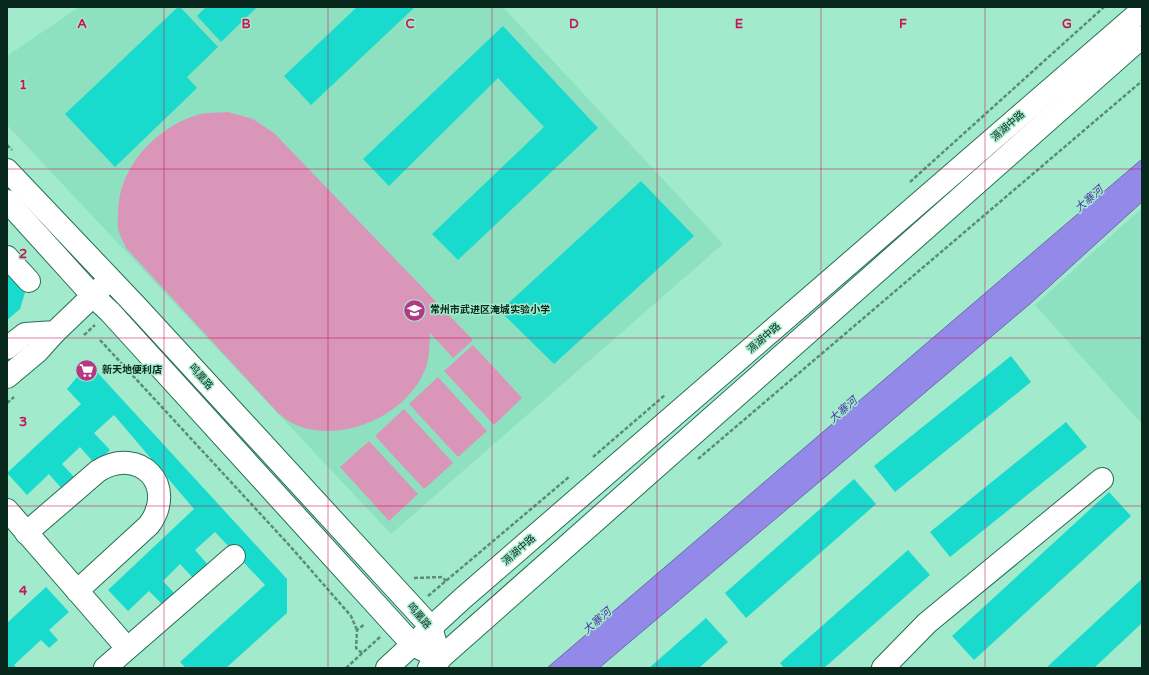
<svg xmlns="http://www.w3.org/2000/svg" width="1149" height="675" viewBox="0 0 1149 675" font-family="'Varela Round','Noto Sans SC',sans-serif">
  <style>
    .built { fill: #8ee1c0 }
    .green { fill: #da96b9 }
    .water { fill: #9389e8; stroke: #6a6cab }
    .building { fill: #18dbcd }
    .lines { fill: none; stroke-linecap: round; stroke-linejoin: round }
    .minor-casing { stroke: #246e55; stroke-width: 24 }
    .major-casing { stroke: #246e55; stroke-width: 24 }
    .path { stroke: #598d79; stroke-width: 2.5; stroke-dasharray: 4 2; stroke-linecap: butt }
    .minor { stroke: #fff; stroke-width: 22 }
    .major { stroke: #fff; stroke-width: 22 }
    .grid { fill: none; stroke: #c2185b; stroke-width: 1; stroke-opacity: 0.55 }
    .labels { text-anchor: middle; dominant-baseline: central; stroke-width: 3; stroke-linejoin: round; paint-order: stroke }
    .street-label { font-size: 10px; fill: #09281d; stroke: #a2eacc }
    .poi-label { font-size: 10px; font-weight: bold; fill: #09281d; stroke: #a2eacc; text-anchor: start }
    .water-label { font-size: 11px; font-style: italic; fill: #4e36a4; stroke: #a2eacc }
    .grid-label { font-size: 13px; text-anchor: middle; font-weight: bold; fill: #c2185b; stroke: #a2eacc; stroke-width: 3; stroke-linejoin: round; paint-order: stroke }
  </style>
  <rect width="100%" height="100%" fill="#a2eacc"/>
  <g class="built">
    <path d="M79 7H503L723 244 391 534 7 125V56Z"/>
    <path d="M1142 208V424L1035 305Z"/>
  </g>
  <g class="green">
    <path d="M228 112 253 119 274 133 473 340 453 358 430 333C429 347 430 360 424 372 405 416 341 444 296 425 290 423 284 417 279 414L126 248C124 242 119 235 118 228 117 224 118 218 118 213 118 168 155 128 197 115 206 112 218 113 228 112Z"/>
    <path d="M473 345 522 398 494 425 444 371Z"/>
    <path d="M438 377 487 431 458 457 409 404Z"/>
    <path d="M404 409 453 463 424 489 375 436Z"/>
    <path d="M369 441 418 494 389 521 340 467Z"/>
  </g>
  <path class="water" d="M1142 159V202L1031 303 599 668H547Z"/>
  <g class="building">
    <path d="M178 7H180L218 47 187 77 197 88 115 167 65 114Z"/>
    <path d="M206 7H257L221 42 197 16Z"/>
    <path d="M357 7H415L311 105 284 76Z"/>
    <path d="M503 26 598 128 458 260 432 234 544 127 498 78 389 186 363 159Z"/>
    <path d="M641 181 694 236 554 364 500 311Z"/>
    <path d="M7 268 26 289 20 309 7 320Z"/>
    <path d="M1011 356 1031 382 895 492 874 466Z"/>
    <path d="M97 372 287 579V613L226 668H186L180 662 265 585 215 532 195 550 210 567 195 580 180 564 163 581 176 595 164 606 149 591 128 611 108 590 194 509 114 415 94 433 110 450 95 464 80 447 62 464 75 478 63 490 49 474 27 495 7 473 81 404 67 389 78 376Z"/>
    <path d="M1066 422 1087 447 950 557 930 532Z"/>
    <path d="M854 479 876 504 746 618 725 593Z"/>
    <path d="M1109 492 1131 516 974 660 952 636Z"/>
    <path d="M908 550 930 575 824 668H784L780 663Z"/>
    <path d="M1142 579V623L1094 668H1046Z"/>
    <path d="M46 587 69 612 49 630 58 640 49 648 41 640 14 665 17 668H7V623Z"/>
    <path d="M706 618 728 642 699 668H649Z"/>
  </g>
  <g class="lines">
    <defs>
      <g id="minor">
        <path d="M7 170 137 307 431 627 440 659"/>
        <path d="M7 201 93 296 110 312 413 645 429 653"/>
        <path d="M7 257 29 281"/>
        <path d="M7 348 25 334 55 332 103 286"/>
        <path d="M7 377 38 351 55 332"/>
        <path d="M7 510 127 648"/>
        <path d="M26 533 98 471C140 445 178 486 149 525L77 591"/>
        <path d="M105 668 234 556"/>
        <path d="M883 668 927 623 1102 479"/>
      </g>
      <g id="major">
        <path d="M387 668 462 599 1142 10"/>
        <path d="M429 668 1142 37"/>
      </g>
    </defs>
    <use href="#minor" class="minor-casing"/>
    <use href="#major" class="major-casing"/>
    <g class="path">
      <path d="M7 145 12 150"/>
      <path d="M910 182 1104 7"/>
      <path d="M84 335 95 325"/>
      <path d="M100 340 290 546 351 616 357 630"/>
      <path d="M7 403 14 397"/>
      <path d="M593 457 665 395"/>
      <path d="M698 459 1142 81"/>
      <path d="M414 578 442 577 446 581"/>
      <path d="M428 596 569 477"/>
      <path d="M362 653 356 648 357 630 365 624"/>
      <path d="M346 668 380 637"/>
    </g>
    <use href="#minor" class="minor"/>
    <use href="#major" class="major"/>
  </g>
  <path class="grid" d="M164 7V668M328 7V668M492 7V668M657 7V668M821 7V668M985 7V668M7 169H1142M7 338H1142M7 506H1142"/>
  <defs>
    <symbol id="school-disc" viewBox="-11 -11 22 22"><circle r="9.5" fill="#b63885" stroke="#a2eacc"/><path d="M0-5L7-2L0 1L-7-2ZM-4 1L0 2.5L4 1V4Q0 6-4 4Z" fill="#fff"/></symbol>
    <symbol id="supermarket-disc" viewBox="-11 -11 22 22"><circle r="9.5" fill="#b63885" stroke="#a2eacc"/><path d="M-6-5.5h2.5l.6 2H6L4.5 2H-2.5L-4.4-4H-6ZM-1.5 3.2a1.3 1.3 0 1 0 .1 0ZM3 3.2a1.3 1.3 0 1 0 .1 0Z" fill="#fff"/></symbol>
  </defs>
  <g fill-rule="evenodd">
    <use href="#school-disc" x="402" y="298" width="25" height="25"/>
    <use href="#supermarket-disc" x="74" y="358" width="25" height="25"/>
  </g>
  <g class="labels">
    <g class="street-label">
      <text transform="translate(1008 126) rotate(-41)">滆湖中路</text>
      <text transform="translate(764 338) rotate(-41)">滆湖中路</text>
      <text transform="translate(201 377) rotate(48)">鸣凰路</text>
      <text transform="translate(519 550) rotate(-41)">滆湖中路</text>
      <text transform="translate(419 616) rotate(50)">鸣凰路</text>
    </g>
    <g class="poi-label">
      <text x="430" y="310">常州市武进区淹城实验小学</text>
      <text x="102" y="370">新天地便利店</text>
    </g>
    <g class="water-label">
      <text transform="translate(1089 199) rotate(-41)">大寨河</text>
      <text transform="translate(843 410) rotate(-41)">大寨河</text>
      <text transform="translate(597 621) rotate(-41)">大寨河</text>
    </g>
  </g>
  <g class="grid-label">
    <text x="82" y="28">A</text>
    <text x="246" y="28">B</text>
    <text x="410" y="28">C</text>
    <text x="574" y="28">D</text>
    <text x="739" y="28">E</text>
    <text x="903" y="28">F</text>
    <text x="1067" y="28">G</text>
    <text x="23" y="89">1</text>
    <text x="23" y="258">2</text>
    <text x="23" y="426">3</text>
    <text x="23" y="595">4</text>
  </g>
  <rect width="1149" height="675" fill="none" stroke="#09281d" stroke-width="16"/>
</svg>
